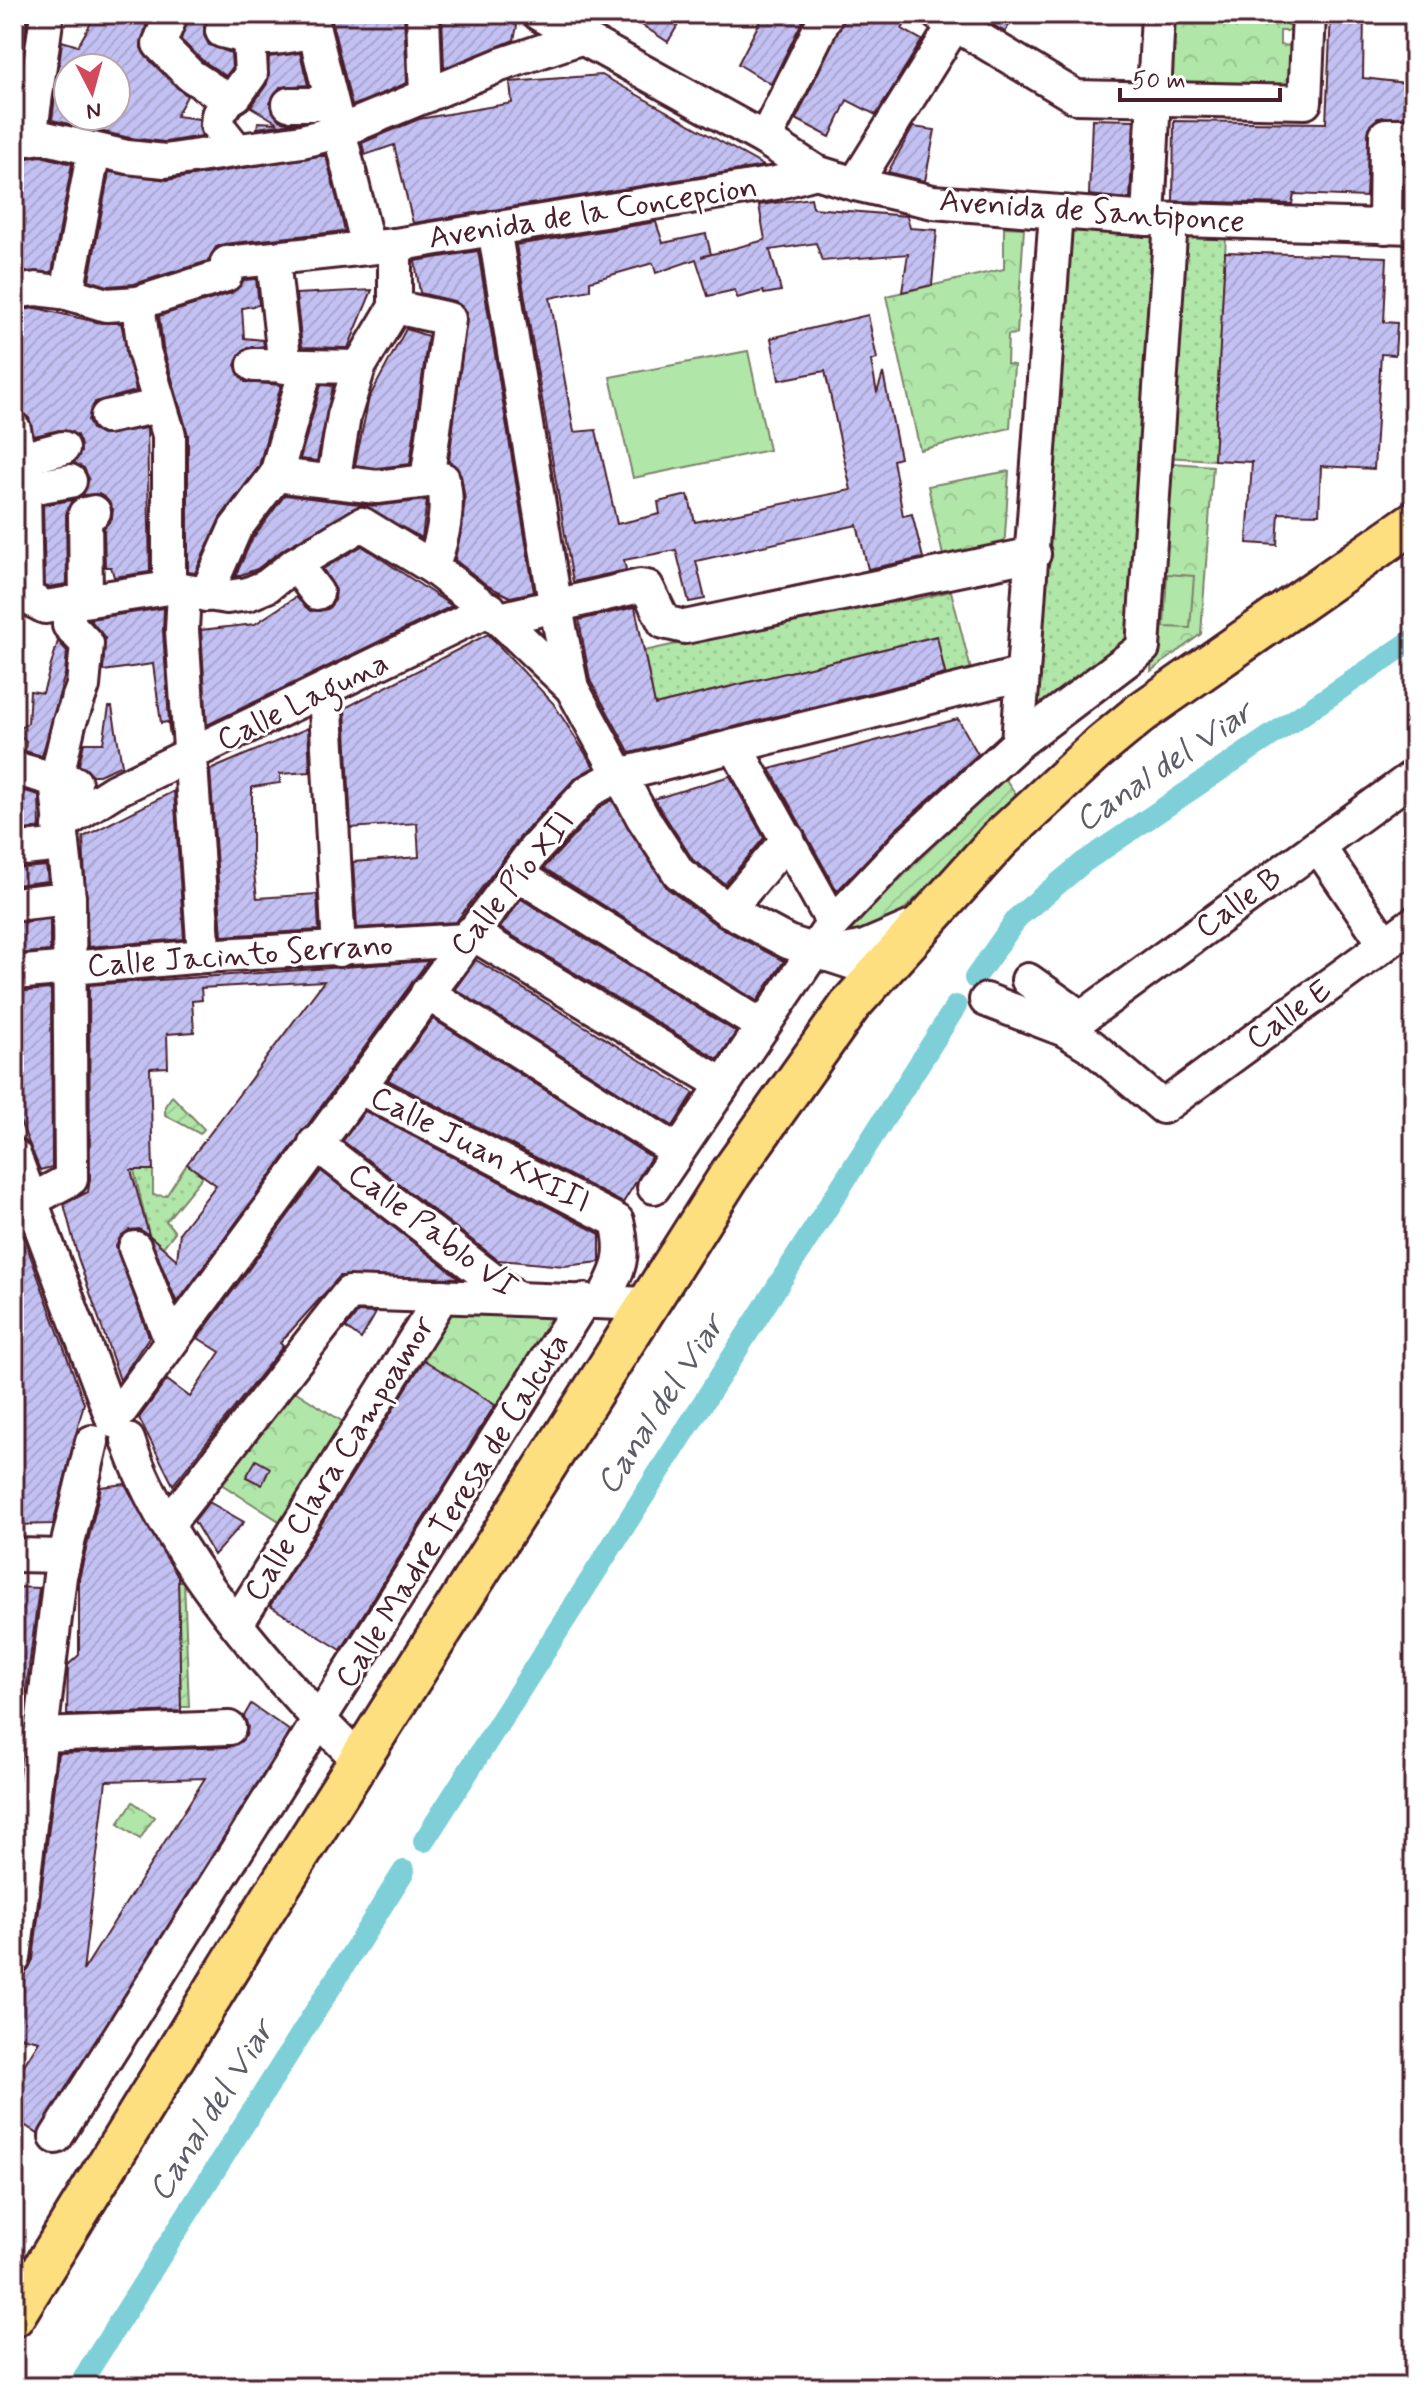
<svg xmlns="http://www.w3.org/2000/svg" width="1428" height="2401" viewBox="0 0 1428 2401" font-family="Mynerve,sans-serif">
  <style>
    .grass { fill: url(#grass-dots); stroke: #7d826a; stroke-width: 2 }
    .park { fill: url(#park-crowns); stroke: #7d826a; stroke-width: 2 }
    .garden { fill: url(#garden-furrows); stroke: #7d826a; stroke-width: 2 }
    .pitch { fill: #b0e6a8; stroke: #7d826a; stroke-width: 2 }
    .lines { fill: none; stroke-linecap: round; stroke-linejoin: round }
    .canal { stroke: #7ecfd8; stroke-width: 22 }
    .building { fill: url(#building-hatch); stroke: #4a1f2b; stroke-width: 2; fill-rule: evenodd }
    .minor-casing { stroke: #4a1f2b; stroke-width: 38 }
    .major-casing { stroke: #4a1f2b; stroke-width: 46 }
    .minor { stroke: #fff; stroke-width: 32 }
    .major { stroke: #fddf80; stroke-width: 40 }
    .labels { text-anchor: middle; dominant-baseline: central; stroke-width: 6; stroke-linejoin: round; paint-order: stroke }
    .street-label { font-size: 32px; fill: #4a1f2b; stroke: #fff }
    .water-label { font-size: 34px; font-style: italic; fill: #5c5d68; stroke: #fff }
  </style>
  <defs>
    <pattern id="grass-dots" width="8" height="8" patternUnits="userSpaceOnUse" patternTransform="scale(2)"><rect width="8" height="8" fill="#b0e6a8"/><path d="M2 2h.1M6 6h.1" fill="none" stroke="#99c591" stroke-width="1.8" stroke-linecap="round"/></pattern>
    <pattern id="park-crowns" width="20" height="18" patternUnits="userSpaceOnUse" patternTransform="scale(2)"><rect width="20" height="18" fill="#b0e6a8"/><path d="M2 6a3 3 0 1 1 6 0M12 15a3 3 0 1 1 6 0" fill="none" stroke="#99c591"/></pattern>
    <pattern id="garden-furrows" width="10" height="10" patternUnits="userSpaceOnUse" patternTransform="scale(2)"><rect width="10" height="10" fill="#b0e6a8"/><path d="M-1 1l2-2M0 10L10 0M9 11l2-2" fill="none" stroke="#99c591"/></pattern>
    <pattern id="building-hatch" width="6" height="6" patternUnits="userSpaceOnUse" patternTransform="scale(2)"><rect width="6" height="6" fill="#c3c1f3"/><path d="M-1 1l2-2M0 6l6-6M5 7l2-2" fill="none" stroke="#a9a5d0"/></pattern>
  </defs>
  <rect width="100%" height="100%" fill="#fff"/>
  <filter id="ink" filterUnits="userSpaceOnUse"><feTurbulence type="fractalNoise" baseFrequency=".0125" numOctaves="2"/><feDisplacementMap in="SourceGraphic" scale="16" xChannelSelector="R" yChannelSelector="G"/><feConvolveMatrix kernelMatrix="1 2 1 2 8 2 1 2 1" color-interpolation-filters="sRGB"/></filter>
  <g filter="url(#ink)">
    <g class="grass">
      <path d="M1069 231 1161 234 1133 641 1037 716Z"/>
      <path d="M1181 236 1226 237 1214 460 1166 457Z"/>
      <path d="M951 591 971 670 946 676 936 636 655 705 644 651 908 594 910 601Z"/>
      <path d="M187 1164 203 1176 166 1221 175 1232 163 1247 149 1235 134 1170H153V1195L166 1196Z"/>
    </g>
    <g class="park">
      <path d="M1172 14H1294V31H1280V45L1294 46 1293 89 1169 85Z"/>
      <path d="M1004 227 1024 228 1017 334 1008 335 1007 364 1014 365 1010 428 920 450 886 296 1004 269Z"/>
      <path d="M1172 463 1213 466 1201 634 1151 671 1158 547H1167Z"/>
      <path d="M1009 471 1004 552 945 565 928 486Z"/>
      <path d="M452 1310 558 1317 497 1406 423 1360Z"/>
      <path d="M290 1388 348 1425 284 1524 218 1482Z"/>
      <path d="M133 1802 154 1817 140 1839 118 1824Z"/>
    </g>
    <g class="garden">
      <path d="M1000 771 1017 796 879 935 828 938Z"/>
      <path d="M172 1096 204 1129 200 1134 165 1115V1106Z"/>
      <path d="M178 1581H184L189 1707H181Z"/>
    </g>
    <g class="pitch">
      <path d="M748 351 769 450 633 478 610 377Z"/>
      <path d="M1167 574 1194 576 1190 628 1164 627Z"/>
    </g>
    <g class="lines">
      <g class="canal">
        <path d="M975 978 1018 917 1084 862 1414 639"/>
        <path d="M424 1841 956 1006"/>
        <path d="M78 2387 404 1871"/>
      </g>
    </g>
    <g class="building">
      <path d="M14 14H28L14 115Z"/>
      <path d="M96 14H143L146 25 141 48 187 96 176 116 199 119 202 136 165 142 130 138 52 120 62 41 78 46ZM68 68H116V116H68Z"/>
      <path d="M188 14H214L204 26V35L209 45 231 53 232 68 226 76 202 60 181 40Z"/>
      <path d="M232 14H292V16L259 19Z"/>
      <path d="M330 14H404L407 83 352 106Z"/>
      <path d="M442 14H498L517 26 514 40 444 68Z"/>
      <path d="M625 14H684L668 42Z"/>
      <path d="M764 14H806L771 84 738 64Z"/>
      <path d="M846 14H912L902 29 922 40 876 115 847 100 830 137 796 119Z"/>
      <path d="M983 14H1016L1005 32 981 18Z"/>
      <path d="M1331 14H1364L1363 78 1414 84V116L1378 118 1369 126 1366 197 1294 194 1292 204 1173 201 1174 121 1326 123Z"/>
      <path d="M300 53 308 85 280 87 270 103 279 120 294 123 257 128 258 122 278 123 251 107 267 84 269 57Z"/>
      <path d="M602 75 764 166 413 223 394 145 365 155 362 143 419 119 512 103 510 82Z"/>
      <path d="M1092 119 1134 120 1130 199 1089 195Z"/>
      <path d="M913 127 935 130 925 181 888 172Z"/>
      <path d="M41 156 72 164 52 272 14 273V160Z"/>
      <path d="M320 156H326L345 231 224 244 216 247 208 261 134 284 108 286 89 280 109 172 167 180Z"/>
      <path d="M1405 157H1414V201H1404Z"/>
      <path d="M811 198 813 208 907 216 910 228 937 230 932 285 902 292 908 254 822 261 816 243 770 250 781 291 764 294 763 291 737 298 735 290 708 296 696 259 656 273 653 263 590 281V290L550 298 574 432 596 430 617 524 660 514 658 502 688 495 695 522 851 490 825 371 779 380 771 338 868 315 877 359 871 361 877 393 883 373 900 458 893 460 903 516 912 514 923 558 868 569 857 525 696 561 705 599 689 602 676 550 624 560 626 570 573 582 516 245 656 222 663 243 706 234 711 254 701 257 765 240 759 205Z"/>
      <path d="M478 251 534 592 510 597 488 586 455 560 465 500 461 475 449 461 467 313 454 301 420 293 415 261Z"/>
      <path d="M1225 252 1387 257 1384 322 1397 323 1395 355 1381 354 1374 469 1321 466 1319 514 1279 513 1277 545 1247 543 1252 462 1214 460Z"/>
      <path d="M256 279 259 305 242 308 244 338 263 340 264 346 244 349 235 365 245 382 281 385 259 466 220 518 195 573 188 572V435L163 347 159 316 232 293 244 280Z"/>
      <path d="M372 290 348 348 302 347 296 294Z"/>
      <path d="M36 308 101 323H121L136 391 95 402 88 420 92 429 102 435 147 428 150 572 114 577 111 567H105L104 528 112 518 113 509 100 494 83 495 89 479 84 468 74 463 81 452 77 435 59 430 34 436 29 418 14 410V311Z"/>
      <path d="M406 329 428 336 410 464 377 468 355 465 369 398Z"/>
      <path d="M321 385 333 386 317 461 300 459Z"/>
      <path d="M285 495 375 506 427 500 422 538 361 505 285 548 257 569 235 577 252 539Z"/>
      <path d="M72 500 66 514 67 584 48 587 45 586 43 505Z"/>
      <path d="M362 546 452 606 207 725 201 630 255 624 296 597 310 611 328 609 335 600 336 590 323 569Z"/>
      <path d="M635 607 655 705 937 636 945 674 630 753 590 680 579 620Z"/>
      <path d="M164 608 163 631 170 736 168 722 161 723 153 664 103 671 105 638 90 619Z"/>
      <path d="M488 634 553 703 594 767 575 778 520 837 456 922 357 928 353 862 419 857 417 823 351 828 345 708Z"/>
      <path d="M58 641 67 651 65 674 42 756 25 751 26 741 14 732 28 723 30 691 43 693Z"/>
      <path d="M109 707H112L122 765 99 775H92L79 765 84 743H103Z"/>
      <path d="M958 719 978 754 894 831 837 891 770 769Z"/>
      <path d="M308 728 310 772 280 774V783L252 787V857L257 898 317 894 319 930 222 936 210 770Z"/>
      <path d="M730 776 764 838 725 884 693 860 654 799Z"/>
      <path d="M14 788 39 795 40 828 14 831Z"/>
      <path d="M174 791 184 939 88 947 83 837Z"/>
      <path d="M612 800 667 888 719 927 784 961 757 1001 544 868 601 806Z"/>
      <path d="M46 866 48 881 14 885V869Z"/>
      <path d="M521 899 736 1032 718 1059 500 928Z"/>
      <path d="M50 919V951L14 954V923Z"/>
      <path d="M476 960 694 1093 673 1126 455 989Z"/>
      <path d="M428 961 177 1303 149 1235 177 1260 180 1232 216 1185 187 1164 324 981 201 988 202 1000 192 1001 194 1032 167 1034 168 1067 150 1068 153 1170H131L149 1235 139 1229 129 1230 121 1236 116 1246 149 1337 120 1380 78 1258 64 1204 88 1192 90 1179 89 985Z"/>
      <path d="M51 989 52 1167 40 1170 14 1107V992Z"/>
      <path d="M433 1019 651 1157 623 1203 388 1080Z"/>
      <path d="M365 1111 600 1234V1262L564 1266 498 1260 343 1141Z"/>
      <path d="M321 1171 459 1278 340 1276 280 1343 283 1346 173 1485 139 1418 167 1380 190 1397 220 1352 198 1338Z"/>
      <path d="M14 1211 84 1403 53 1524 14 1525Z"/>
      <path d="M358 1312 376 1313 361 1339 346 1328Z"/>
      <path d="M424 1360 495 1405 341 1650 270 1606Z"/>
      <path d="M256 1460 270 1468 262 1485 246 1477Z"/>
      <path d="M125 1484 178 1577 181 1711 67 1715 68 1665 79 1655V1579L101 1487Z"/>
      <path d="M209 1502 244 1522 214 1555 194 1521Z"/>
      <path d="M14 1587 39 1588 14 1787Z"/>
      <path d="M251 1704 290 1731 38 2134 14 2118V2081L39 2041 17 2036 25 1972 33 1960 58 1753 230 1747 246 1736 248 1727 244 1716ZM205 1778 83 1971 106 1781Z"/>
    </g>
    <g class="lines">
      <defs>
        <g id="minor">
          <path d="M162 14 170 18 159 44 190 75 228 100"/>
          <path d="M310 14 368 247"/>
          <path d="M423 14 426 96"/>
          <path d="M539 14 765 139 816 172 855 184 933 202 1148 219 1414 227"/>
          <path d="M938 14 1076 97 1305 102 1309 14"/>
          <path d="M222 31C259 41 276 40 314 31"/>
          <path d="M289 104H332"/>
          <path d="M30 138 47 14"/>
          <path d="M765 139 827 14"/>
          <path d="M14 141 42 137 127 157 165 161 302 141 338 132 500 65 580 38"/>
          <path d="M236 149 217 125 218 115 228 100 236 95 251 74 249 38"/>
          <path d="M855 184 961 14"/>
          <path d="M1148 219 1158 14"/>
          <path d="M1385 227 1386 135H1414"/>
          <path d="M494 228 555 603 572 688 643 818 679 873 728 910 788 942 878 971"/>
          <path d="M273 259 285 367"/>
          <path d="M14 292 36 289 67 293 106 305 138 303 226 275 227 263 395 245 776 183 816 172"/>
          <path d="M67 293 94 150"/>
          <path d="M138 303 144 351 169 435V588"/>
          <path d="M395 307 449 319 427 481 443 479C450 508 443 539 432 567"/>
          <path d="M254 365 359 367"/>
          <path d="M107 417 159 406"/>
          <path d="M14 429 24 489 26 597"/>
          <path d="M21 459 63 448"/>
          <path d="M276 475 377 487 427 481"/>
          <path d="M333 482 344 416 359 367 395 307V245"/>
          <path d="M24 489 70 481"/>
          <path d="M14 591 45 607 169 588 227 597 248 594 267 586 295 564"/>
          <path d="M184 592 182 630 204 956"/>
          <path d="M317 593 295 564 362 524 432 567 500 619"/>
          <path d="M206 595 235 529 276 475 306 368"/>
          <path d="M86 600 85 514 94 512"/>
          <path d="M69 603V625L87 644 83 686 69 724 56 780 75 783"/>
          <path d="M572 688 500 619 640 586 647 587 664 622 685 627 1034 554"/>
          <path d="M325 692 339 950"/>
          <path d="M1018 743 1056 212"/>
          <path d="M735 746 833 923"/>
          <path d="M14 768 56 780 69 898 71 1179 30 1201"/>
          <path d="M59 826 114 791 490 609"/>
          <path d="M1318 846 1385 944"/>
          <path d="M14 850 62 845"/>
          <path d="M517 874 762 1026"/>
          <path d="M14 904 69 898"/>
          <path d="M728 910 788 839"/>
          <path d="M471 933 722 1084"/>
          <path d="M827 955 865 947 921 923"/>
          <path d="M14 973 204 956 466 940"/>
          <path d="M1028 980 1082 1018"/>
          <path d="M427 993 677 1151"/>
          <path d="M986 1000 1065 1030 1091 1046 1163 1107 1414 923"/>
          <path d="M1065 1030 1414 776"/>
          <path d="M359 1087 617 1221C626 1256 619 1271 602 1301"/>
          <path d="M315 1143 517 1299 648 1304"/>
          <path d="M14 1155 113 1421"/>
          <path d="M654 1187 833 923 907 845 1018 743 1143 648 1171 220"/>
          <path d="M135 1248 171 1341"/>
          <path d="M113 1421 534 850 589 791 619 775 1023 674"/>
          <path d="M128 1440C164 1551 276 1678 358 1759"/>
          <path d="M168 1524 349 1293 517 1299"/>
          <path d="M14 1555 64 1556"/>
          <path d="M238 1622 442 1296"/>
          <path d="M41 1735 229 1728"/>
          <path d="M14 1958 60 1576 92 1442"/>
          <path d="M56 2137 584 1300"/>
        </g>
        <path id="major" d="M14 2316 265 1909 731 1173 851 1004 999 840 1096 750 1142 712 1414 522"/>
      </defs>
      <use href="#minor" class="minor-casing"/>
      <use href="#major" class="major-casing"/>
      <use href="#minor" class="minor"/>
      <use href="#major" class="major"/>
    </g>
  </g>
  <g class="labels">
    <g class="street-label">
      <text transform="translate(1092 212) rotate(4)">Avenida de Santiponce</text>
      <text transform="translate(593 213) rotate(-9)">Avenida de la Concepcion</text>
      <text transform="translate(303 702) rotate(-26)">Calle Laguna</text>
      <text transform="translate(513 884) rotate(-51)">Calle Pío XII</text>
      <text transform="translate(1239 903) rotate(-36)">Calle B</text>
      <text transform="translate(240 956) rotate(-4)">Calle Jacinto Serrano</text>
      <text transform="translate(1289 1015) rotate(-36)">Calle E</text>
      <text transform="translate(480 1150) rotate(27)">Calle Juan XXIII</text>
      <text transform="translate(432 1231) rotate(37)">Calle Pablo VI</text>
      <text transform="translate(340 1459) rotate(-58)">Calle Clara Campoamor</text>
      <text transform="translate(453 1511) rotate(-58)">Calle Madre Teresa de Calcuta</text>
    </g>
    <g class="water-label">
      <text transform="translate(1164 767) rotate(-34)">Canal del Viar</text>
      <text transform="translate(661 1405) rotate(-57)">Canal del Viar</text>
      <text transform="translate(212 2111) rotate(-58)">Canal del Viar</text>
    </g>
  </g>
  <rect width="1428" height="2401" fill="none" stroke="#fff" stroke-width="48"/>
  <rect x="24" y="24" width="1380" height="2353" fill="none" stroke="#4a1f2b" stroke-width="3" filter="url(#ink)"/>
  <g transform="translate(92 92) rotate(174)"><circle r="38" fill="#ffffff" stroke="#b7a5aa" stroke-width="2"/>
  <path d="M0-6L14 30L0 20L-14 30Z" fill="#d1495b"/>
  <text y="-12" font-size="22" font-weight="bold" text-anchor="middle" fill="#4a1f2b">N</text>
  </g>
  <path d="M1120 88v12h160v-12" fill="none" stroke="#4a1f2b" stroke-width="4"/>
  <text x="1132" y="88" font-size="24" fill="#4a1f2b" stroke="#ffffff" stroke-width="6" paint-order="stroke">50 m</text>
</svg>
